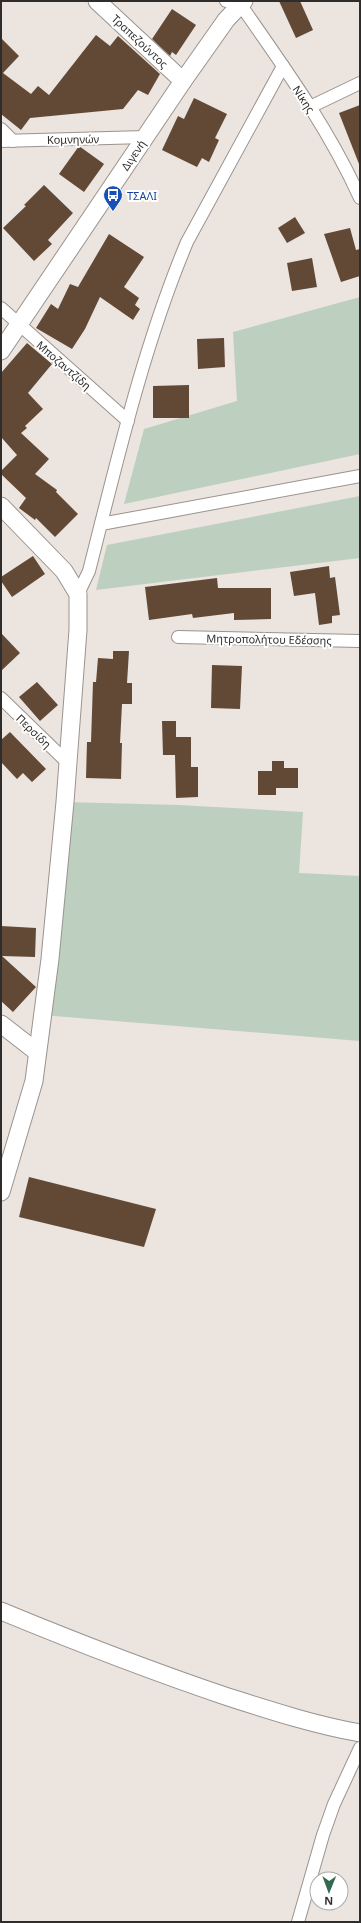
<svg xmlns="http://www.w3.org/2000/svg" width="361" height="1923" viewBox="0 0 361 1923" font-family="'Noto Sans',sans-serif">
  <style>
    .green { fill: #bdcfbf }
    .building { fill: #624936 }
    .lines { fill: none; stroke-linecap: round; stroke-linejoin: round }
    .street-casing { stroke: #9a938f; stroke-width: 14 }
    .secondary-casing { stroke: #9a938f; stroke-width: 19 }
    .street { stroke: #fff; stroke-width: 12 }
    .secondary { stroke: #fff; stroke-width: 17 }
    .labels { text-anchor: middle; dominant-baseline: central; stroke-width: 4; stroke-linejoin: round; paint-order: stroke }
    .street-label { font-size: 11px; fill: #2f2d2b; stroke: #fff }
    .transit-label { font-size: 11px; fill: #164399; stroke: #fff; text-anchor: start }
  </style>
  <rect width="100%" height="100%" fill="#ebe4df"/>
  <g class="green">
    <path d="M360 297V454L124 504 144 429 237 401 233 332Z"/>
    <path d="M360 496V558L96 590 107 545Z"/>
    <path d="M65 802 178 805 303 812 299 873 360 876V1041L42 1015Z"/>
  </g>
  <g class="building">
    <path d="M279 1H300L313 30 296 38Z"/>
    <path d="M172 9 196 25 176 55 172 52 170 56 152 39Z"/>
    <path d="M96 35 110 46 118 36 160 74 148 95 138 90 123 109 30 118 21 130 1 114V38L19 56 3 73 31 94 38 86 49 95Z"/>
    <path d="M194 98 227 114 215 138 219 140 209 162 202 158 197 167 162 150 178 116 184 119Z"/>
    <path d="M360 105V164H359L339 113Z"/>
    <path d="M79 146 104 164 84 192 59 174Z"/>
    <path d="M44 185 73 213 48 240 52 244 34 261 3 228 26 206 24 205Z"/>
    <path d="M295 217 305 233 287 243 278 228Z"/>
    <path d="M350 228 356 250 360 249V276L341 282 324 234Z"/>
    <path d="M109 234 144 257 124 287 139 298 135 305 140 309 133 320 100 297 85 329 72 349 36 328 51 304 58 309 70 284 78 287Z"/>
    <path d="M312 258 317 287 292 291 287 263Z"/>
    <path d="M224 338 225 367 198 369 197 339Z"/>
    <path d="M27 343 52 364 28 393 43 409 25 426 27 428 21 433 49 459 35 474 57 490 56 492 78 514 55 537 36 518 35 520 19 508 26 498 1 474V471L17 455 1 437V373Z"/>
    <path d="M189 385V418H153V386Z"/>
    <path d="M33 556 45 574 12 597 1 581V577Z"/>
    <path d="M329 566 330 578 335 577 340 615 332 616V623L319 625 315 593 294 596 290 572Z"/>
    <path d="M217 578 218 588H271V619L234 620V613L193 618 192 614 149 620 145 587Z"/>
    <path d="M1 633 20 653 1 671Z"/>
    <path d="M113 651H129L127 683H132V704H122L120 743H122L121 779 86 778 87 742H91L93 682H96L98 658 113 659Z"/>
    <path d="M212 665 242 666 240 709 211 708Z"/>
    <path d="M37 682 58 705 40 721 19 697Z"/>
    <path d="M162 721H176V737H191V767H198V797L176 798 175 755H163Z"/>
    <path d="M10 732 46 769 32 782 23 773 17 779 1 762V740Z"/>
    <path d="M272 761H284V768H298V788H276V795H258V771H272Z"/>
    <path d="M1 926 36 928 35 957 2 956 36 987 13 1012 1 1001Z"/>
    <path d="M29 1177 156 1209 144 1247 19 1217Z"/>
  </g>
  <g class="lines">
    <defs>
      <g id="street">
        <path d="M226 1 240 4C284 67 329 129 360 198"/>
        <path d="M310 107 360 83"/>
        <path d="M1 129 13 141"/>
        <path d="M1 141 145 137"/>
        <path d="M1 308 128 421"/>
        <path d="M101 524 360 476"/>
        <path d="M78 594 89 571C117 461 143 347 187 242L283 66"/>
        <path d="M178 637 360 641"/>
        <path d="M1 698 68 763"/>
        <path d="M298 1922 323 1835 334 1804 360 1748"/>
      </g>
      <g id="secondary">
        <path d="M97 1 183 81"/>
        <path d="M1 351 183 81 226 20 244 1"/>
        <path d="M1 506 64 571 78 594V630L65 802 50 959 34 1081 1 1192"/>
        <path d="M1 1024 37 1052"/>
        <path d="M1 1611C76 1642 151 1671 228 1697 272 1711 315 1725 360 1733"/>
      </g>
    </defs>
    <use href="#street" class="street-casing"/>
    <use href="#secondary" class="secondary-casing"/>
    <use href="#street" class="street"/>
    <use href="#secondary" class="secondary"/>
  </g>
  <defs>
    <symbol id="bus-pin" viewBox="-11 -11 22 30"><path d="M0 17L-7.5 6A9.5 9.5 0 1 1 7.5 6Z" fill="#1a4fb4" stroke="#fff"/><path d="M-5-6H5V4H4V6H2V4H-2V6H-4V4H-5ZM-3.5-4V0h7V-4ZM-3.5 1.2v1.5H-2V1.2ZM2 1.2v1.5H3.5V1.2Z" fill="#fff"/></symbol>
  </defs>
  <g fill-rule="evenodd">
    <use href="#bus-pin" x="102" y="184" width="22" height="30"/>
  </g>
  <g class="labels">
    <g class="street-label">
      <text transform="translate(140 41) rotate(43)">Τραπεζούντος</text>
      <text transform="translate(304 99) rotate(57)">Νίκης</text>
      <text transform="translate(73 139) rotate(-1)">Κομνηνών</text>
      <text transform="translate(133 155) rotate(-56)">Διγενή</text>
      <text transform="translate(64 365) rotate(41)">Μποζαντζίδη</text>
      <text transform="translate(269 639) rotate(1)">Μητροπολήτου Εδέσσης</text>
      <text transform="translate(34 731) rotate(44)">Περσίδη</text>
    </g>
    <g class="transit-label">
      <text x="127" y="195">ΤΣΑΛΙ</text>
    </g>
  </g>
  <rect width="361" height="1923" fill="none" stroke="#2f2d2b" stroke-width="4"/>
  <g transform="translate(329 1891) rotate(181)"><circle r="19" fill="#ffffff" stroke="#acabaa"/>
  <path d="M0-3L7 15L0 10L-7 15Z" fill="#336a50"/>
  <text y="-6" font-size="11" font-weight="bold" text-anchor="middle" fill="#2f2d2b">N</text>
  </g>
</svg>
